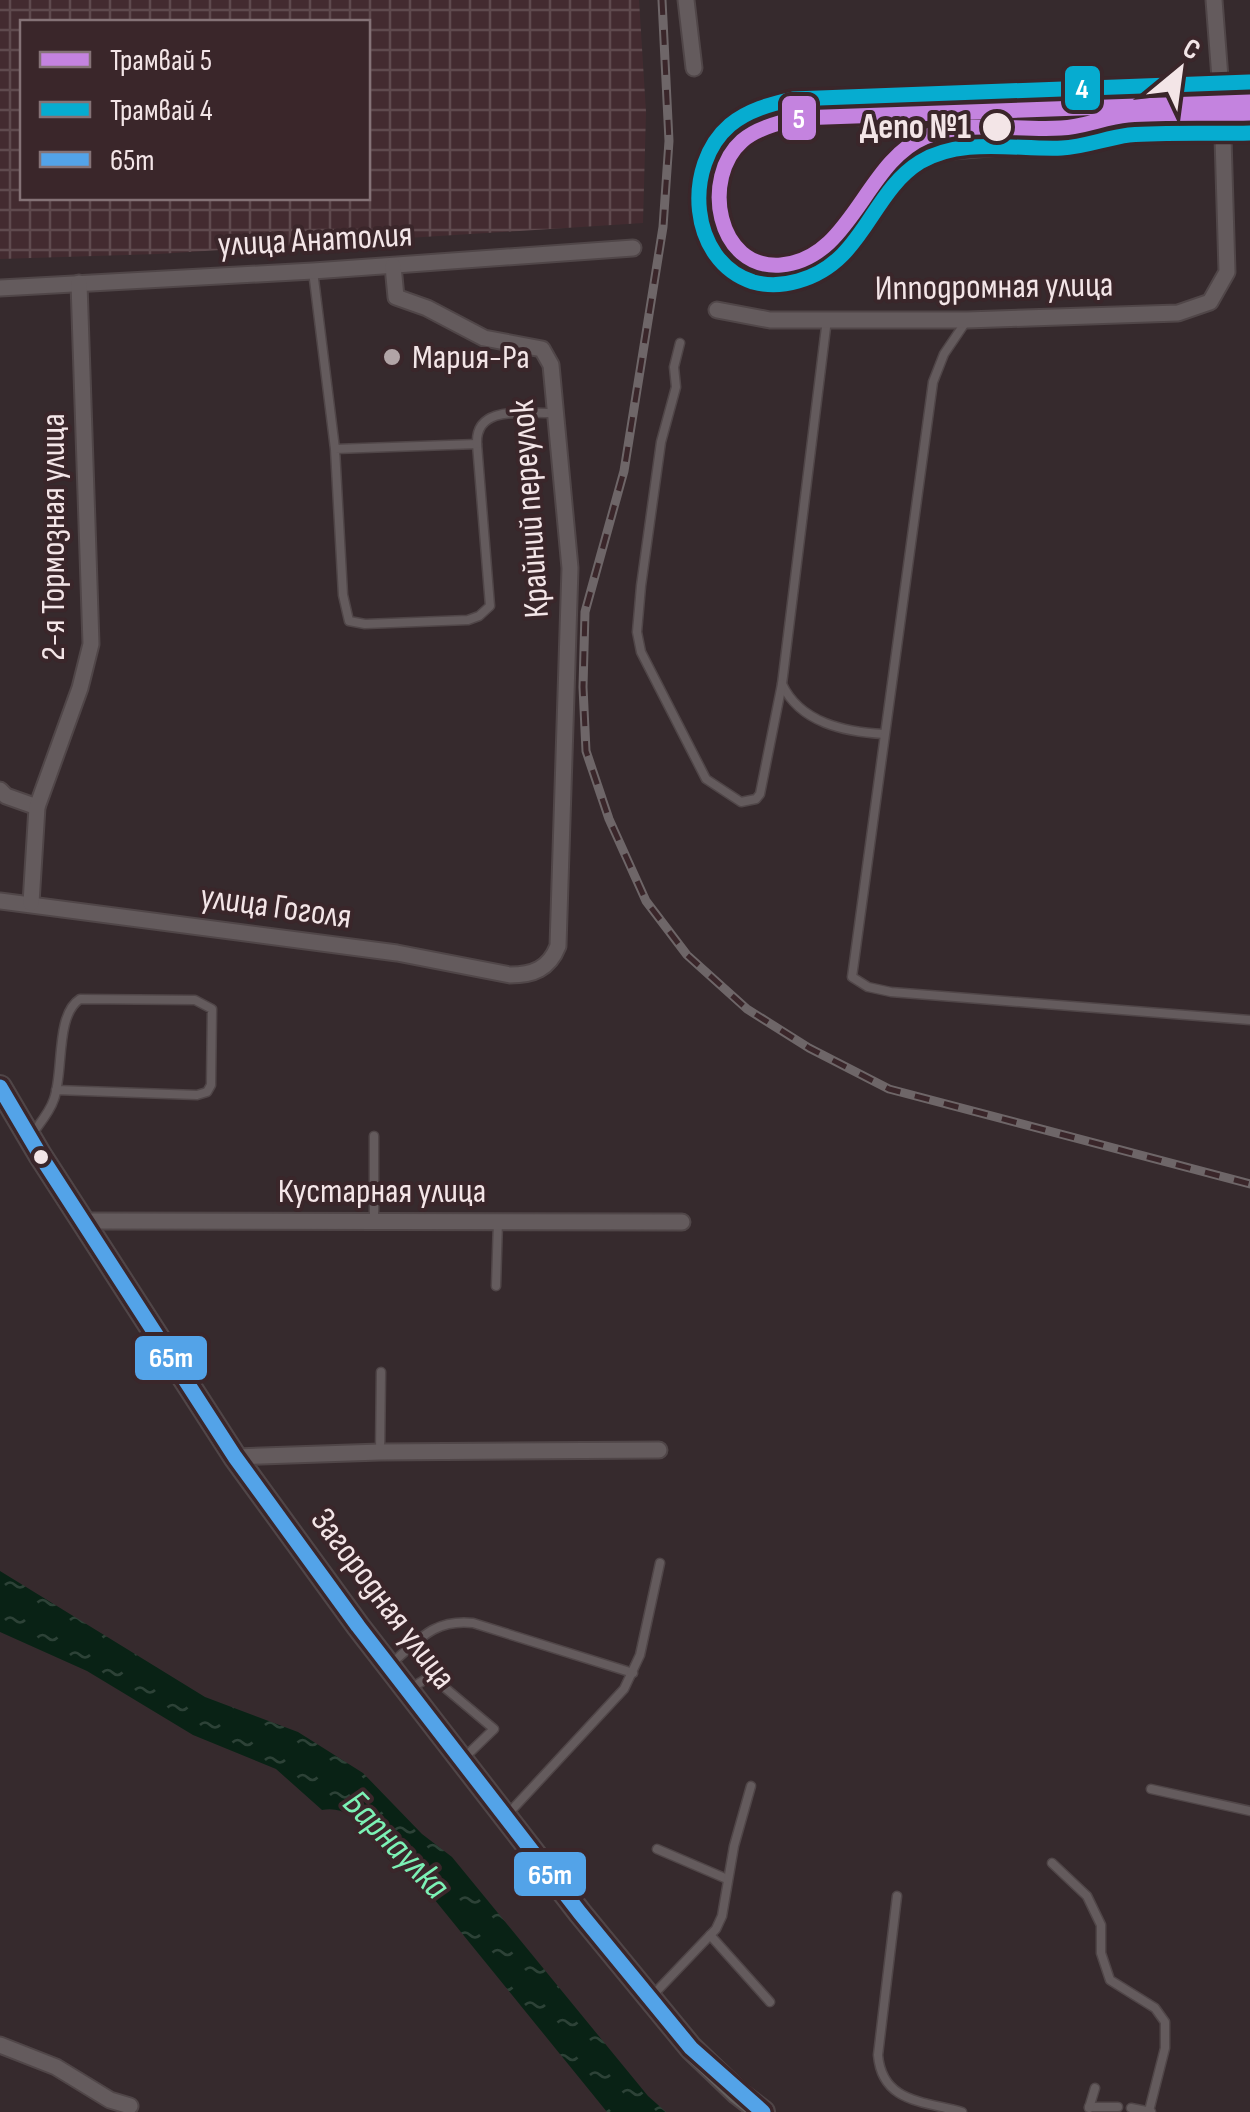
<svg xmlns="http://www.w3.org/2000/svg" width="1250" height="2112" viewBox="0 0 1250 2112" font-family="'Sofia Sans Condensed',sans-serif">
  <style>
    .industrial { fill: url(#industrial-grid); fill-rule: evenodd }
    .water { fill: url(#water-ripples) }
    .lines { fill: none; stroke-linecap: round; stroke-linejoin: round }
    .service-casing { stroke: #504648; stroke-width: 11 }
    .minor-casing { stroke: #504648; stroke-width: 19 }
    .secondary-casing { stroke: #504648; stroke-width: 26 }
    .service { stroke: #645b5d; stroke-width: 8 }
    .minor { stroke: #645b5d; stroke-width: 15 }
    .secondary { stroke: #64605f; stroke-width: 22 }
    .tram { stroke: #6e6668; stroke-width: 2.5 }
    .rail-casing { stroke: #6e6668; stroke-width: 9 }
    .rail { stroke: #3a262a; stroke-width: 5; stroke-dasharray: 15; stroke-linecap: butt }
    .bus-1-casing { stroke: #3a262a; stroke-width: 22 }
    .bus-1 { stroke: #53a3e8; stroke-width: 15 }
    .tram-1-casing { stroke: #3a262a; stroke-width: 22 }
    .tram-2-casing { stroke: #3a262a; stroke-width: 22 }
    .tram-1 { stroke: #c483df; stroke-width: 15 }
    .tram-2 { stroke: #06acd0; stroke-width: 15 }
    .stop-dot { fill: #f3e5e7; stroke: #3a262a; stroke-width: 4 }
    .poi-dot { fill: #b1a4a6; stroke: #3a262a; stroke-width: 4 }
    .labels { text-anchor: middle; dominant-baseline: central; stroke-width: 8; stroke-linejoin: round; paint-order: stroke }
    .stop-label { font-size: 35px; font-weight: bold; fill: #f3e5e7; stroke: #3a262a; text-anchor: end }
    .street-label { font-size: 35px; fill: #f3e5e7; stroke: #3a262a }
    .poi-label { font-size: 35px; fill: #f3e5e7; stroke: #3a262a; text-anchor: start }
    .water-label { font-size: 38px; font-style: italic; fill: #7cf1b5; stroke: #3a262a }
    .line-badge { stroke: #3a262a; stroke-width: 4 }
    .badge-label { font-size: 28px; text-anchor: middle; font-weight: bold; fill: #fff }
  </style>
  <defs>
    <pattern id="industrial-grid" width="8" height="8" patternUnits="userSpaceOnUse" patternTransform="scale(2.5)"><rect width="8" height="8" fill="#432b30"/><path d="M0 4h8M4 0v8" fill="none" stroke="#5f4a4e"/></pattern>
    <pattern id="water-ripples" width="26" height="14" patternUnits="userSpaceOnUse" patternTransform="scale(2.5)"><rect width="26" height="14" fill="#092215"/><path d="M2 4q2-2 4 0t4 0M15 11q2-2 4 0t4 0" fill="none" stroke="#2d4237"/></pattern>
  </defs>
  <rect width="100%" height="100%" fill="#362a2d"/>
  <path class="industrial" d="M0 0H639L646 112 643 223 158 254 0 259ZM22 22H368V198H22Z"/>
  <path class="water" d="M0 1571 205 1697 298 1732 363 1773 422 1834 452 1857 648 2096 666 2112H607L417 1878C408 1872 397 1867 389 1860 371 1841 358 1804 322 1810L276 1769 193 1735 87 1671 0 1632Z"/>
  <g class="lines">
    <defs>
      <g id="service">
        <path d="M769 105 1250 88"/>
        <path d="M952 155 1076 145 1131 134 1250 126"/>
        <path d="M313 271 335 449 343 595 349 621 365 624 468 620 479 616 490 606 477 444 335 449"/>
        <path d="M827 319 782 684C800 723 845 732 884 734"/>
        <path d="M967 320 944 354 933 382 852 977 868 987 891 992 1250 1020"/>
        <path d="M680 343 674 367 676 387 661 442 641 586 637 632 641 652 706 779 741 802 756 799 760 794 782 684"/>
        <path d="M477 444C475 404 525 414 554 413"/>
        <path d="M32 1134C40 1123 50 1112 54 1099 64 1072 55 1015 80 999L195 1000 212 1009 211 1085 207 1092 197 1095 56 1090"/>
        <path d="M374 1221V1136"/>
        <path d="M496 1286 498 1221"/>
        <path d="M380 1452 381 1372"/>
        <path d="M392 1663C420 1639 434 1619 473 1623L633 1673"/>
        <path d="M411 1688 431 1676 494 1729 465 1757"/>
        <path d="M1151 1789 1250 1811"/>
        <path d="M508 1814 624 1689 640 1655 660 1563"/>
        <path d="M657 1849 727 1879"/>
        <path d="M1052 1863 1087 1896 1101 1925V1953L1110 1980 1155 2008 1165 2022V2048L1149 2111"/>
        <path d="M897 1896 878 2055C882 2102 922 2101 962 2112"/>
        <path d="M710 1935 770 2002"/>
        <path d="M653 1995 716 1929 722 1916 734 1846 751 1786"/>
        <path d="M1089 2107H1118"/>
        <path d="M1089 2108 1095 2088"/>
        <path d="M1131 2108 1151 2112"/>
      </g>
      <g id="minor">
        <path d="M686 0 694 68"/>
        <path d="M0 288 313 271 633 248"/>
        <path d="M717 310 770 320H967L1178 313 1210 302 1227 272 1222 104 1214 0"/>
        <path d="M0 790 6 796 37 807"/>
        <path d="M0 901 397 953 510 975C533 975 549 969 558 946L570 568 551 365 542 349 484 338 427 308 396 297 393 266"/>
        <path d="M31 903 37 807 80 688 91 644 79 283"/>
        <path d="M82 1221 682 1222"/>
        <path d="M235 1457 380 1452 659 1450"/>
        <path d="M0 2045 56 2067 110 2100 130 2106"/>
      </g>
      <path id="secondary" d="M0 1087 40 1155 235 1457 358 1626 580 1913 691 2048 738 2093 763 2112"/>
    </defs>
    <use href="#service" class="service-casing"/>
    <use href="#minor" class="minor-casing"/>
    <use href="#secondary" class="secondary-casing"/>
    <use href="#service" class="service"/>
    <use href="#minor" class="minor"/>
    <use href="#secondary" class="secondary"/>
    <g class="tram">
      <path d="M822 117 842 125 863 126C923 123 1014 128 1070 112"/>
      <path d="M798 118C852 103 910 107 967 105 1017 103 1071 95 1120 107"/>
    </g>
    <defs>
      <path id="rail" d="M662 0 669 141 663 227 624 471 585 612 583 687 586 751 609 819 646 901 687 955 747 1009 809 1048 889 1089 1250 1184"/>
    </defs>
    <use href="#rail" class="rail-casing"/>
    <use href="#rail" class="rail"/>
    <defs>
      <path id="bus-1" d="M0 1087 40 1155 235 1457 358 1626 580 1913 691 2048 763 2112"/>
    </defs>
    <use href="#bus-1" class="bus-1-casing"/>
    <use href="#bus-1" class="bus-1"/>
    <defs>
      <path id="tram-1" d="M1250 102 798 118C779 123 757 128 742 141 701 177 716 270 781 265 852 259 865 162 925 137 967 119 1017 131 1061 128 1084 127 1105 117 1128 115 1169 112 1209 114 1250 113"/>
      <path id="tram-2" d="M1249 82 793 99C771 104 748 110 730 125 683 165 688 261 753 282 768 286 784 285 798 281 864 263 870 193 920 162 962 137 1016 150 1062 148 1084 147 1106 138 1129 135 1169 132 1210 134 1250 133"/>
    </defs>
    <use href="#tram-1" class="tram-1-casing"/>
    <use href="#tram-2" class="tram-2-casing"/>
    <use href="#tram-1" class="tram-1"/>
    <use href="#tram-2" class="tram-2"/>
  </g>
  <g class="stop-dot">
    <circle cx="997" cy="127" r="16"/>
    <circle cx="41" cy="1157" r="9"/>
  </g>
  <circle class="poi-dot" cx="392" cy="357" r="10"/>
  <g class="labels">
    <g class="stop-label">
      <text x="971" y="127">Депо №1</text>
    </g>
    <g class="street-label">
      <text transform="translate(315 240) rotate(-3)">улица Анатолия</text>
      <text transform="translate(994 287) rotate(-1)">Ипподромная улица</text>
      <text transform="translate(530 509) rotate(-94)">Крайний переулок</text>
      <text transform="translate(53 537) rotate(-90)">2-я Тормозная улица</text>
      <text transform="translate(276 907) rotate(8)">улица Гоголя</text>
      <text x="382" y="1191">Кустарная улица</text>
      <text transform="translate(383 1599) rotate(53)">Загородная улица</text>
    </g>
    <g class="poi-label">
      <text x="412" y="357">Мария-Ра</text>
    </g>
    <g class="water-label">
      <text transform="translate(396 1845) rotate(46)">Барнаулка</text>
    </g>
  </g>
  <g class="line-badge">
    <rect x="1063" y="64" width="39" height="48" rx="10" fill="#06acd0"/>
    <rect x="780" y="94" width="38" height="48" rx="10" fill="#c483df"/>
    <rect x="133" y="1334" width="76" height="48" rx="10" fill="#53a3e8"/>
    <rect x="512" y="1850" width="76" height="48" rx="10" fill="#53a3e8"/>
  </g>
  <g class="badge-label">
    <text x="1082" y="98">4</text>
    <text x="799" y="128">5</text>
    <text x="171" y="1367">65т</text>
    <text x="550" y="1884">65т</text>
  </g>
  <rect x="20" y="20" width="350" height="180" fill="#3a262a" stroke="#847276" stroke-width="2.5"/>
  <rect x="40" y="52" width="50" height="15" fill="#c483df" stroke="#847276" stroke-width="2.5"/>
  <text x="110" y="70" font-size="30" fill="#f3e5e7">Трамвай 5</text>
  <rect x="40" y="102" width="50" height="15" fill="#06acd0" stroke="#847276" stroke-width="2.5"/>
  <text x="110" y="120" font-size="30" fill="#f3e5e7">Трамвай 4</text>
  <rect x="40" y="152" width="50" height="15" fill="#53a3e8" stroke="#847276" stroke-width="2.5"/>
  <text x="110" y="170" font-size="30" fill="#f3e5e7">65т</text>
  <g transform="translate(1180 70) rotate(29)" stroke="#3a262a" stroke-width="8" paint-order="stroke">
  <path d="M0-8L18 38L0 25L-18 38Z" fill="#f3e5e7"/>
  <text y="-15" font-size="28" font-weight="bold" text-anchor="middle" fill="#f3e5e7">С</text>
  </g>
</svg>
